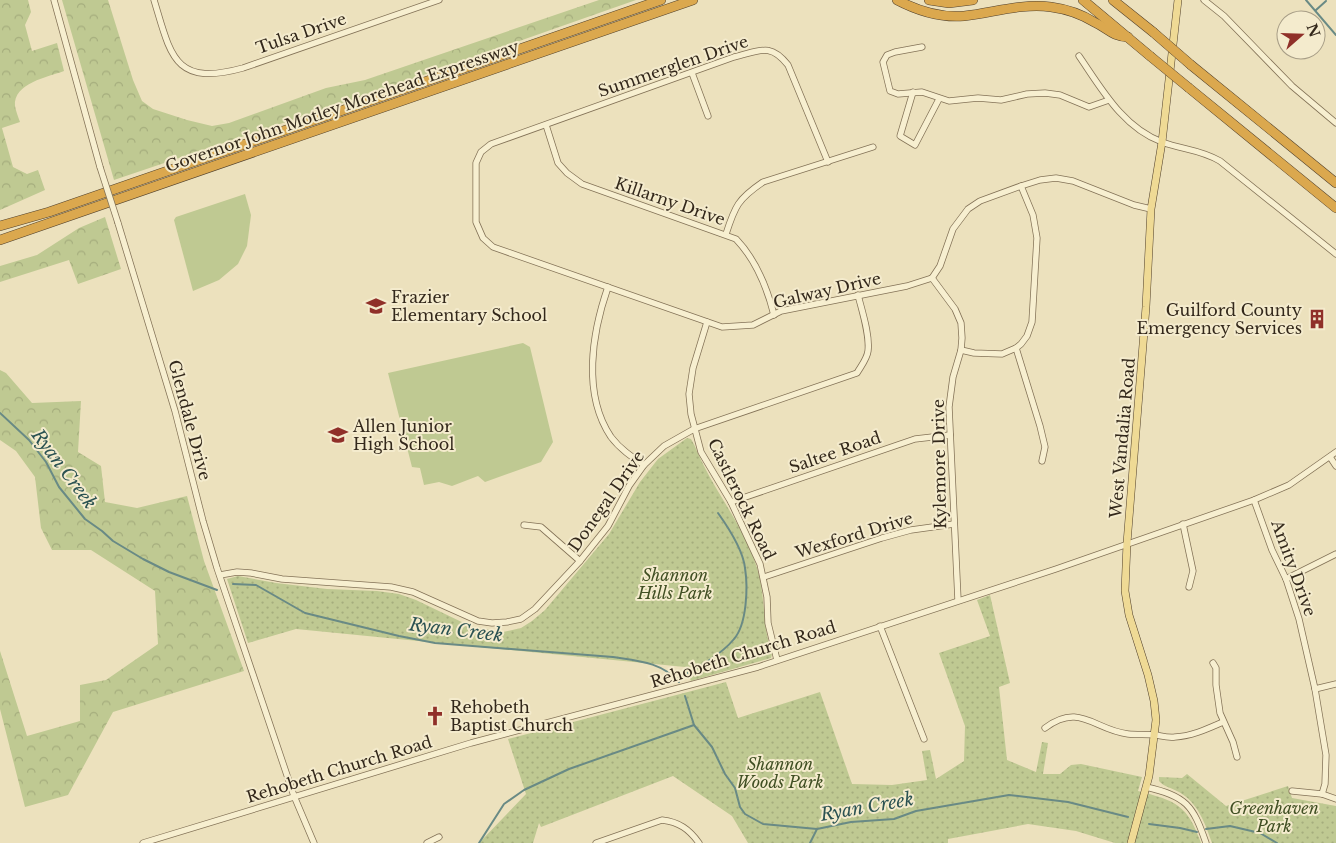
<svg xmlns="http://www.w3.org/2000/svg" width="1336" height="843" viewBox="0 0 1336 843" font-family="'Libre Baskerville',serif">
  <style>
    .grass { fill: #bfc992 }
    .forest { fill: url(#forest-crowns) }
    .park { fill: url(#park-dots) }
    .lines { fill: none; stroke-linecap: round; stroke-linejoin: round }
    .stream { stroke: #698a85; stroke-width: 2 }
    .minor-casing { stroke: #837257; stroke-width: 7 }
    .major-casing { stroke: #51402c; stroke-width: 8 }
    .highway-casing { stroke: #51402c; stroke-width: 10 }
    .minor { stroke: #f7efd0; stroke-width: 5.5 }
    .major { stroke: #efda95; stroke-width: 7 }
    .highway { stroke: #dba84e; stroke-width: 9 }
    .minor-bridge-casing { stroke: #837257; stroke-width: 7; stroke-linecap: butt }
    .highway-bridge-casing { stroke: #51402c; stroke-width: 10; stroke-linecap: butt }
    .minor-bridge { stroke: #f7efd0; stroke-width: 5.5 }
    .highway-bridge { stroke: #dba84e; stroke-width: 9 }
    .labels { text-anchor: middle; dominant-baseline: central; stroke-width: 4; stroke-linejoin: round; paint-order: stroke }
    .street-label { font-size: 16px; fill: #33281b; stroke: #f4ebcd }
    .poi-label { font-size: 16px; fill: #33281b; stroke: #f4ebcd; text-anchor: start }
    .park-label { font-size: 16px; font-style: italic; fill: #404f23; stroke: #f4ebcd }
    .water-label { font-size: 18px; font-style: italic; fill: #2b5252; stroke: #f4ebcd }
  </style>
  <defs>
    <pattern id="forest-crowns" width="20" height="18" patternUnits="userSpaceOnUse" patternTransform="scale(1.25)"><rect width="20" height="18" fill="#bfc992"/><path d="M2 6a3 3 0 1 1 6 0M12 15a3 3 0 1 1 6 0" fill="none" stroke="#a5ad7d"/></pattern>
    <pattern id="park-dots" width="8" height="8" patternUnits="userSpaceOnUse" patternTransform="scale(1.25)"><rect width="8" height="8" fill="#bfc992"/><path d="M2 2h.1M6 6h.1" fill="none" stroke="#a5ad7d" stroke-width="1.8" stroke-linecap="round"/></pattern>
  </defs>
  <rect width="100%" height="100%" fill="#ece1bd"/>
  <g class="grass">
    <path d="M245 194 251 215 247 246 238 264 219 280 193 291 174 220 176 217Z"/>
    <path d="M523 343 530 347 553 442 541 462 485 482 478 476 452 486 439 482 424 485 420 468 412 467 388 373Z"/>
  </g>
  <g class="forest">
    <path d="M0 0H28L31 12 25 25 32 51 57 43 64 71C48 77 13 83 15 106 16 111 18 117 20 122L2 128 13 167 27 174 38 170 45 190 0 210Z"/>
    <path d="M62 0H108L133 80 142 101 153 109 187 120 212 126 229 123 326 88 365 80 599 0H636L372 93 114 180Z"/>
    <path d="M105 217 121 269 78 284 69 260 0 282V266L37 255 79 228Z"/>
    <path d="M0 370 6 373 32 403 81 401 78 452 101 466 105 502 137 508 187 496 204 561 244 671 113 712 68 795 25 807 0 709V651L27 736 80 721V685L106 680 158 644 155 591 91 550H52L41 528 35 477 16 451 0 440Z"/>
  </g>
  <g class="park">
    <path d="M687 438 691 439C696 447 699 457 704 466 721 500 746 531 757 568 766 596 762 626 772 654L771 658 691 681 685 667 296 629 248 643 227 579 238 576 276 583 327 589 377 591 399 594 416 600 470 626 503 632 521 628 532 621 545 610 609 534 640 482 658 459Z"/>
    <path d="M990 595 1010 683 999 687 1007 760 1036 772 1042 742 1048 743 1043 774H1060L1071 765 1081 764 1142 777 1138 791C1176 801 1187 804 1201 843H1115L1076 831 1028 824 948 839V843H748L732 816 673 776 541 827 539 823 533 843H479L526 794 508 739 726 682 738 718 820 692 852 784 892 785 927 780 922 751 930 750 936 779 964 761 965 726 939 653 990 636 977 600Z"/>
    <path d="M1187 774 1226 806 1288 786 1292 798 1336 806V843H1212C1205 823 1198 803 1179 792 1172 788 1164 787 1159 781V777L1182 778Z"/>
  </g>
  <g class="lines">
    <g class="stream">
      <path d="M1306 0 1336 35"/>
      <path d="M1316 10 1326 1"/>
      <path d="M0 413 29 440 46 462 59 487 85 519 102 531 113 541 143 559 169 572 217 590"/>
      <path d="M233 584 256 585 305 613 399 636 435 643 613 657C639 661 661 662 679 682"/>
      <path d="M678 678C695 670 722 654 734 639 747 624 748 587 745 568 743 550 728 527 718 513"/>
      <path d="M685 696 694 725 712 747 725 774 735 788 740 807 745 814 763 824 817 829 851 822 894 819 916 811 1009 795 1068 802 1128 817"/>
      <path d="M1149 824 1180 828 1197 832"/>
      <path d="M1206 829 1230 826 1260 833 1277 843"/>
      <path d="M479 843 504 804 524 790 569 769 694 725"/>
      <path d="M810 843 817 829"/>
    </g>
    <defs>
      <g id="minor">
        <path d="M54 0 100 167"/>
        <path d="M154 0C171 56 174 87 243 68L439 0"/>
        <path d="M1204 0 1224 16 1292 86 1336 123"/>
        <path d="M922 47 895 52 887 55 883 62 890 91 898 94 922 92 949 101 978 98 1001 100 1027 94 1045 93 1060 95 1089 107 1109 100"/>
        <path d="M1079 56C1101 88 1123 128 1162 142 1183 150 1199 149 1220 161L1336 254"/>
        <path d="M692 73 708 116"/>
        <path d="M913 92 900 136 915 145 939 99"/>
        <path d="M546 125 558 163 567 173 582 184 736 239C756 260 767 287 774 315"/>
        <path d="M828 162 788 65C770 42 760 51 734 57L491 144 481 152 476 163V222L483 238 493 247 722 327 753 325 781 311 907 286 932 278 940 266 953 229 968 209 980 201 1021 186 1040 180 1056 178 1073 181 1134 205 1151 209"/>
        <path d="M118 223 175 411 203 521 217 568 294 796 314 843"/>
        <path d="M726 234C735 206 738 199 763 182L873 147"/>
        <path d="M932 278 955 309 961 323 962 338 961 350 953 377 949 407 958 600"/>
        <path d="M608 287C592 333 582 394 611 437 620 449 632 457 644 465"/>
        <path d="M707 322 693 368 689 394 691 414 701 452 731 502 760 564 767 597 768 623 777 660"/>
        <path d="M1016 348 1040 426 1045 447 1042 461"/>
        <path d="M961 350 974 353 1002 354 1016 348 1021 344 1027 336 1032 322 1037 238 1033 215 1021 186"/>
        <path d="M1330 457 1336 466"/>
        <path d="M1254 500 1272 550 1286 579 1299 619 1315 689 1326 755 1325 784 1322 794"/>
        <path d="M731 502 915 439 950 435"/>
        <path d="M1183 524 1193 571 1189 587"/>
        <path d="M524 525 541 527 580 561"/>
        <path d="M220 575 237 572 251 573 282 579 391 587 413 592 478 621 492 623 507 622 521 619 535 609 580 561 608 526 629 486 644 465 664 446 694 429 857 373C861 366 867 359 868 351 870 335 862 311 858 295"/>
        <path d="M764 577 882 538 911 530 954 524"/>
        <path d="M1286 579 1336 554"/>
        <path d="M880 626 924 739"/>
        <path d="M1213 663 1216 668V685L1220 713 1233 742 1237 757"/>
        <path d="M1315 689 1336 684"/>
        <path d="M1045 728C1080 702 1094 730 1128 734 1137 735 1147 734 1156 735 1162 736 1168 738 1175 737 1192 736 1207 729 1223 722"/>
        <path d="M1146 787C1186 796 1193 805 1206 843"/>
        <path d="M1292 791 1322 794 1336 799"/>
        <path d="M143 843 471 743 758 667 1056 569 1254 500 1289 485 1336 452"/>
        <path d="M427 843 439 837"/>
        <path d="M596 843 662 820C679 822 689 829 699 843"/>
      </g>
      <path id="major" d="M1131 843 1149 776 1156 720 1154 701 1148 675 1129 615 1125 591 1127 543 1146 307 1151 209 1162 142 1178 0"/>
      <g id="highway">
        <path d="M897 0C918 11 940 18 964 16 993 13 1021 3 1051 7 1066 9 1081 14 1094 22 1109 29 1111 36 1128 37"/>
        <path d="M929 0 949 3 973 0"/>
        <path d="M1083 0 1150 56"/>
        <path d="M1113 0 1153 32"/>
        <path d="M1191 65 1336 183"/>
        <path d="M1189 88 1336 208"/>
        <path d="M0 226 49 212 661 0"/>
        <path d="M0 240 693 0"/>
      </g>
    </defs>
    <use href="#minor" class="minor-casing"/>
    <use href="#major" class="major-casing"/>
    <use href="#highway" class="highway-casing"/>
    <use href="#minor" class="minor"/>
    <use href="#major" class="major"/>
    <use href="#highway" class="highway"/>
    <defs>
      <path id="minor-bridge" d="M100 167 118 223"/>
      <g id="highway-bridge">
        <path d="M1153 32 1191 65"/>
        <path d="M1150 56 1189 88"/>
      </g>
    </defs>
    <use href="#minor-bridge" class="minor-bridge-casing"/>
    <use href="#highway-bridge" class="highway-bridge-casing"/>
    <use href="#minor-bridge" class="minor-bridge"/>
    <use href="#highway-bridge" class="highway-bridge"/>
  </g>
  <defs>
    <symbol id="school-bare" viewBox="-9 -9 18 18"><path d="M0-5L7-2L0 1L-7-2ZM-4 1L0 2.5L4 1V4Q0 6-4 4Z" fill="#903029" stroke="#f4ebcd" stroke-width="2.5" paint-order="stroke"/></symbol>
    <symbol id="building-bare" viewBox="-9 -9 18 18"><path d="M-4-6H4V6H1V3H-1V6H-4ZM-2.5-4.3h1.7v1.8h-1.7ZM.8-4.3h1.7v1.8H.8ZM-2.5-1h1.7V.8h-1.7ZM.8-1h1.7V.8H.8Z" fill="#903029" stroke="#f4ebcd" stroke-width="2.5" paint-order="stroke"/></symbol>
    <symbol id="church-bare" viewBox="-9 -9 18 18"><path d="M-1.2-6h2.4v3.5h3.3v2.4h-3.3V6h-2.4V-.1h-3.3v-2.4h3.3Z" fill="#903029" stroke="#f4ebcd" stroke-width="2.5" paint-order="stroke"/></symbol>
  </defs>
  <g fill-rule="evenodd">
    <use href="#school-bare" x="362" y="292" width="28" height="28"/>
    <use href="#building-bare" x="1303" y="305" width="28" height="28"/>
    <use href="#school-bare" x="324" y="421" width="28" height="28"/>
    <use href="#church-bare" x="421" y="702" width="28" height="28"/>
  </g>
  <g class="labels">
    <g class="street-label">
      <text transform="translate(301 33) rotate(-19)">Tulsa Drive</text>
      <text transform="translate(673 66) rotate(-19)">Summerglen Drive</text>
      <text transform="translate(342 106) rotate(-19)">Governor John Motley Morehead Expressway</text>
      <text transform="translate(670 201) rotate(19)">Killarny Drive</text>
      <text transform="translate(827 290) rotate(-13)">Galway Drive</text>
      <text transform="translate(190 420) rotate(75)">Glendale Drive</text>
      <text transform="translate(1122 438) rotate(-85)">West Vandalia Road</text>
      <text transform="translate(835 452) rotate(-19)">Saltee Road</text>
      <text transform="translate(939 464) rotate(-91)">Kylemore Drive</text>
      <text transform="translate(742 499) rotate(64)">Castlerock Road</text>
      <text transform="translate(606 501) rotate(-55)">Donegal Drive</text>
      <text transform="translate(854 535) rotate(-17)">Wexford Drive</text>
      <text transform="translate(1294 568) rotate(70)">Amity Drive</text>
      <text transform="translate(743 654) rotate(-17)">Rehobeth Church Road</text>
      <text transform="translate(339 769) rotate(-17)">Rehobeth Church Road</text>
    </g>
    <g class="poi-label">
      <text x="391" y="297">Frazier<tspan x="391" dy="18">Elementary School</tspan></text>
      <text x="1302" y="310" text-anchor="end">Guilford County<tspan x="1302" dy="18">Emergency Services</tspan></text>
      <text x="353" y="426">Allen Junior<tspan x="353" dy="18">High School</tspan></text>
      <text x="450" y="707">Rehobeth<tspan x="450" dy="18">Baptist Church</tspan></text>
    </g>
    <g class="park-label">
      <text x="675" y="575">Shannon<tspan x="675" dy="18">Hills Park</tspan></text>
      <text x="780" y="764">Shannon<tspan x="780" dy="18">Woods Park</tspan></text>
      <text x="1274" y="808">Greenhaven<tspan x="1274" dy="18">Park</tspan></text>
    </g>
    <g class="water-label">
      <text transform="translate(64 469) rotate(53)">Ryan Creek</text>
      <text transform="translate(456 630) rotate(7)">Ryan Creek</text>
      <text transform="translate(867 807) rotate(-10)">Ryan Creek</text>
    </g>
  </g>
  <g transform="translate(1301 35) rotate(70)"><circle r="24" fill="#f4ebcd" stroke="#a79d86"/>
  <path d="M0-4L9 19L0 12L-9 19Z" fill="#903029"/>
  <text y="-8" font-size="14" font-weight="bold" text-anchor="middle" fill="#33281b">N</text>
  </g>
</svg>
